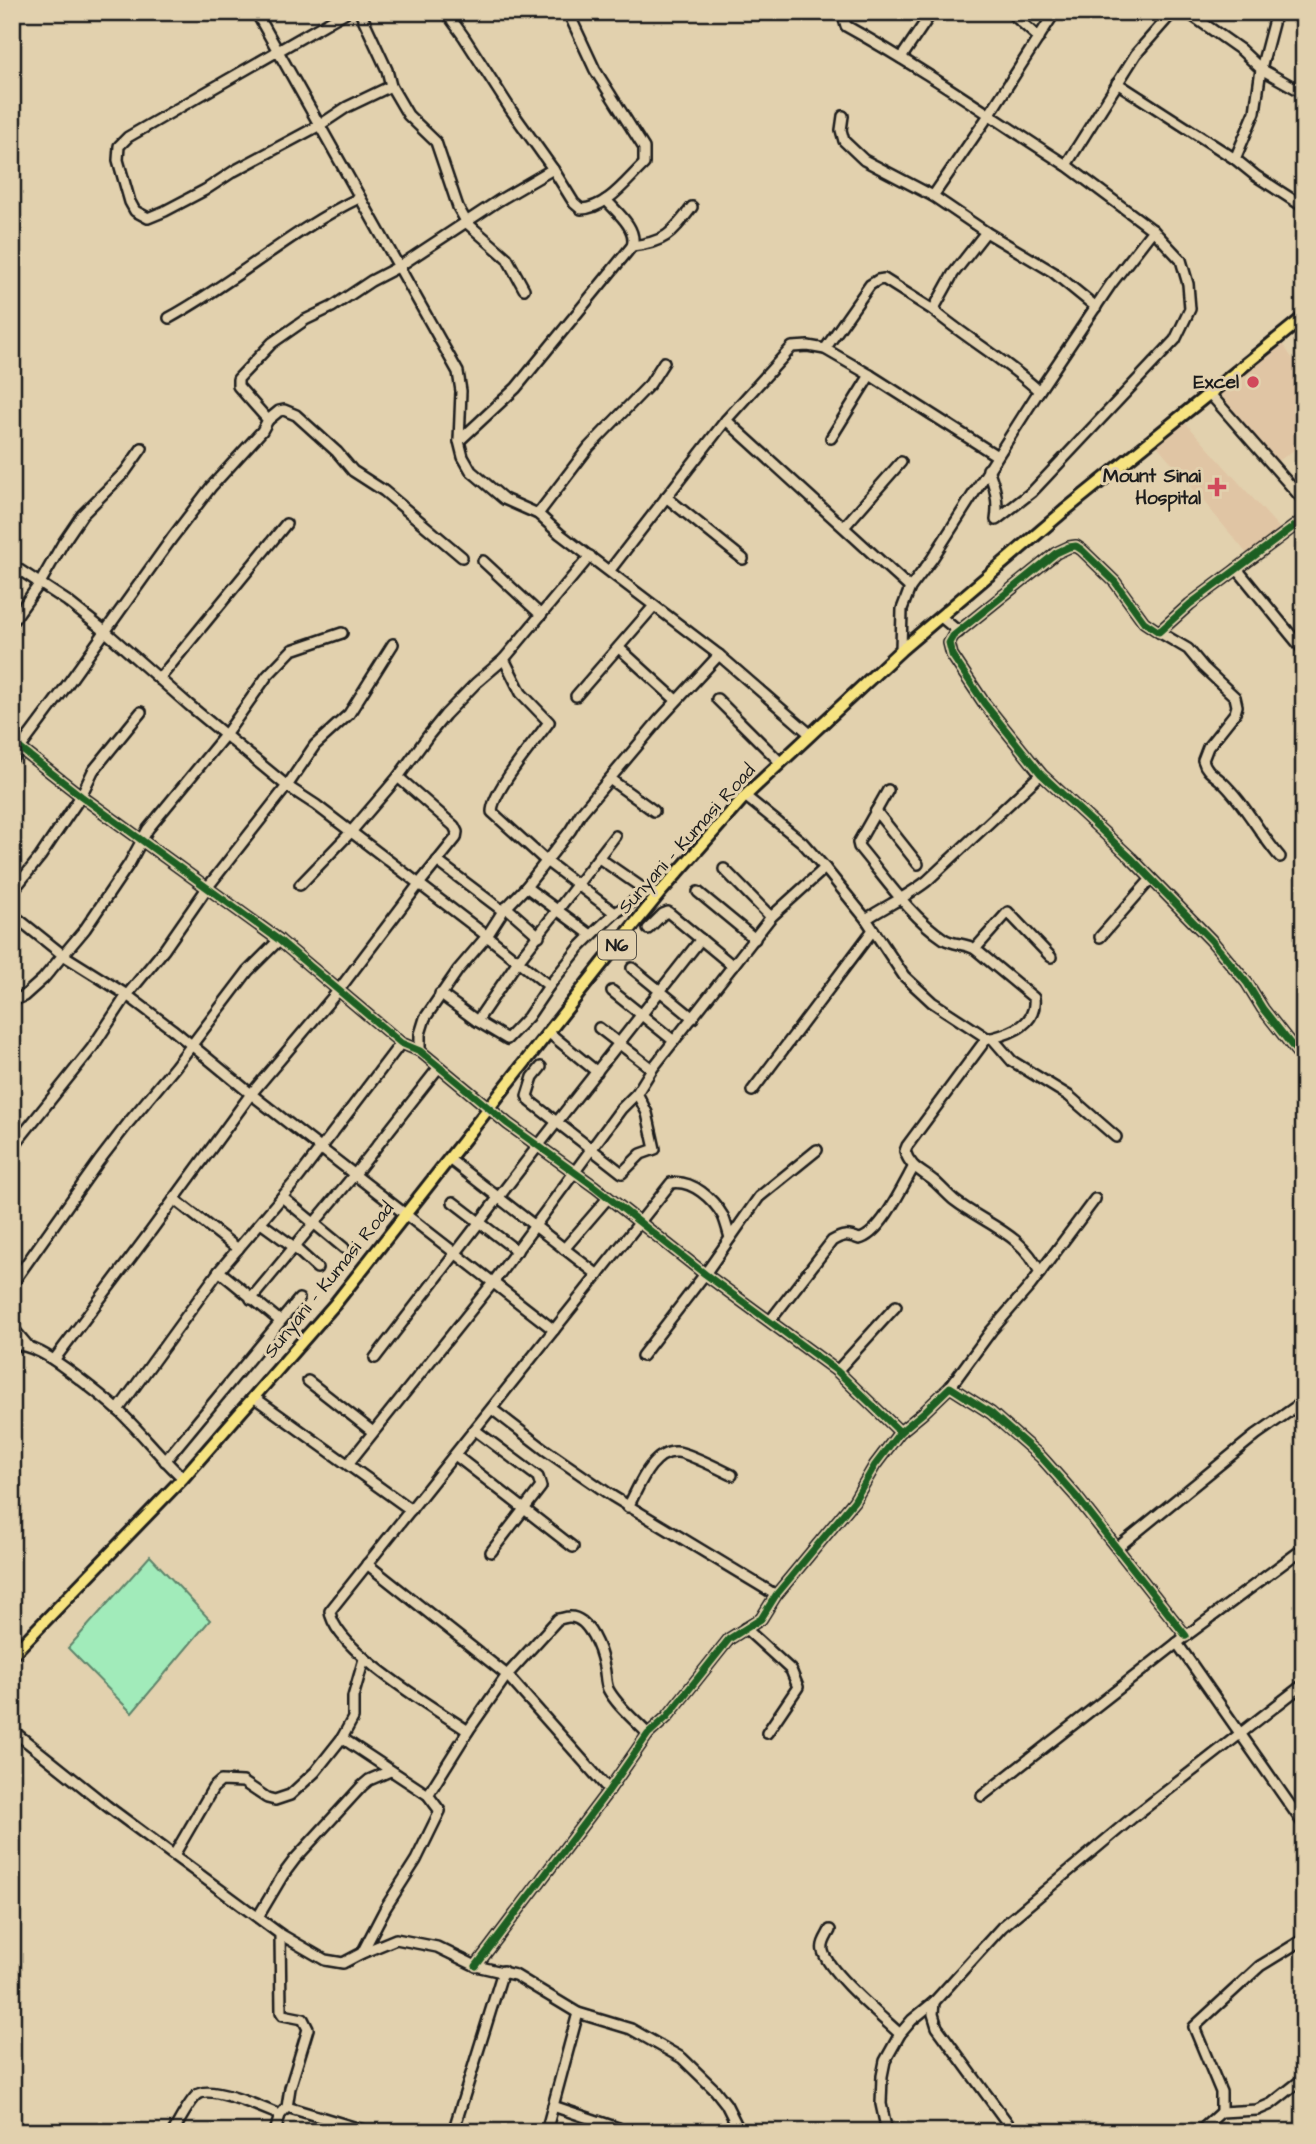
<svg xmlns="http://www.w3.org/2000/svg" width="1316" height="2144" viewBox="0 0 1316 2144" font-family="'Architects Daughter',sans-serif">
  <style>
    .built { fill: #e0c5a4 }
    .green { fill: #a1ebba; stroke: #5e846b; stroke-width: 2 }
    .lines { fill: none; stroke-linecap: round; stroke-linejoin: round }
    .minor-casing { stroke: #1c1c1c; stroke-width: 14 }
    .major-casing { stroke: #1c1c1c; stroke-width: 16 }
    .minor { stroke: #e2d1ae; stroke-width: 9 }
    .major { stroke: #f6e381; stroke-width: 10 }
    .cycleway-casing { stroke: #e2d1ae; stroke-width: 11 }
    .cycleway { stroke: #1b5e20; stroke-width: 7 }
    .poi-dot { fill: #d1495b; stroke: #e2d1ae; stroke-width: 2.5 }
    .labels { text-anchor: middle; dominant-baseline: central; stroke-width: 6; stroke-linejoin: round; paint-order: stroke }
    .shield { fill: #e2d1ae; stroke: #575248; stroke-width: 2 }
    .shield-label { font-size: 18px; font-weight: bold; fill: #1c1c1c }
    .poi-label { font-size: 19px; font-weight: bold; fill: #1c1c1c; stroke: #e2d1ae; text-anchor: end }
    .street-label { font-size: 19px; fill: #1c1c1c; stroke: #e2d1ae }
  </style>
  <rect width="100%" height="100%" fill="#e2d1ae"/>
  <filter id="ink" filterUnits="userSpaceOnUse"><feTurbulence type="fractalNoise" baseFrequency=".0143" numOctaves="2"/><feDisplacementMap in="SourceGraphic" scale="14" xChannelSelector="R" yChannelSelector="G"/><feConvolveMatrix kernelMatrix="1 2 1 2 8 2 1 2 1" color-interpolation-filters="sRGB"/></filter>
  <g filter="url(#ink)">
    <g class="built">
      <path d="M1281 342 1304 375V443L1277 462 1216 394Z"/>
      <path d="M1184 421 1281 530 1248 555 1156 444Z"/>
    </g>
    <path class="green" d="M150 1556 210 1620 132 1713 68 1648Z"/>
    <g class="lines">
      <defs>
        <g id="minor">
          <path d="M256 12 458 372 461 391 459 441 463 457 471 471 504 499 538 514 560 534 719 655 810 734"/>
          <path d="M346 12 128 137 119 146 118 160 130 202 135 211 148 218 165 211 205 190 234 171 320 125 347 107 391 86"/>
          <path d="M360 12 387 70 391 86 408 115 436 142 458 207 467 223 507 258 524 289"/>
          <path d="M446 12 464 37 511 110 553 169 574 203 581 209C607 208 626 181 644 164V148L595 70 568 12"/>
          <path d="M842 12 846 26C922 68 993 118 1066 165L1136 54 1173 12"/>
          <path d="M1010 12 1039 38"/>
          <path d="M1187 12 1241 50 1261 69 1255 112 1235 159"/>
          <path d="M1276 12 1261 69 1304 93"/>
          <path d="M901 58 932 12"/>
          <path d="M1117 83 1235 159 1256 176 1304 207"/>
          <path d="M843 116 841 130 844 141 864 160 933 196 986 232 1053 272 1096 307"/>
          <path d="M933 196 989 115 1055 12"/>
          <path d="M986 232 953 274 933 310C967 339 1006 360 1039 391"/>
          <path d="M632 246C666 242 671 234 692 207"/>
          <path d="M169 318C235 282 292 230 359 198"/>
          <path d="M825 349 870 285 878 280 884 279 933 310"/>
          <path d="M1210 394 1304 501"/>
          <path d="M268 420 279 411 284 410 296 415 337 452 353 471 384 491 462 557"/>
          <path d="M726 420 910 588"/>
          <path d="M831 438 870 375"/>
          <path d="M459 441 516 388 632 246C638 229 617 212 606 200"/>
          <path d="M988 469C995 487 999 501 996 520L1032 492 1175 340 1190 309 1188 284 1181 260 1153 230"/>
          <path d="M666 497 743 559"/>
          <path d="M538 514 589 447 650 384 664 362"/>
          <path d="M1304 519 1190 604 1159 632 1144 622 1115 582 1082 550 1076 546 1069 547 1056 553 953 636 949 643 952 655 984 703 1041 774 1131 858 1211 940 1247 983 1263 1009 1304 1061"/>
          <path d="M844 527 901 462"/>
          <path d="M483 561 541 615"/>
          <path d="M12 565 67 601 106 632 189 705 287 786 316 805 487 936 549 986 580 947 600 927 615 913 648 892 659 894"/>
          <path d="M1237 569 1304 651"/>
          <path d="M610 570 726 420 792 347 808 346 825 349 870 375 997 456"/>
          <path d="M941 617 959 632"/>
          <path d="M12 622 40 583 63 543 82 515 125 472 142 448"/>
          <path d="M1159 632 1188 649 1203 667 1235 697 1237 706 1235 713 1208 747 1203 760C1206 771 1213 774 1221 781 1244 802 1259 833 1280 857"/>
          <path d="M619 648 676 700"/>
          <path d="M901 650 902 609 910 588 932 559 1039 391 1111 284 1153 230 1066 165"/>
          <path d="M504 659 521 693 549 722C535 742 492 791 492 812L546 861 615 913"/>
          <path d="M159 679 286 524"/>
          <path d="M576 696 654 606"/>
          <path d="M717 699 780 762"/>
          <path d="M12 742 81 796 279 940 401 1043 420 1051 508 1124 595 1187 705 1274 837 1371 900 1432"/>
          <path d="M12 759 62 692 172 538 211 487 262 431 268 420 238 386V379L272 343 305 320 332 307 371 281 398 267 498 201 553 169"/>
          <path d="M611 780 654 811"/>
          <path d="M888 790 858 843 859 847C885 878 910 916 944 939 954 945 965 943 975 949L1034 998C1037 1024 1012 1033 992 1038"/>
          <path d="M876 811 918 864"/>
          <path d="M599 858 648 892"/>
          <path d="M437 861 503 911"/>
          <path d="M825 868 866 919 904 976 932 1002 987 1038H992L1012 1061 1069 1096 1116 1137"/>
          <path d="M724 869 771 917"/>
          <path d="M300 885 350 833 398 777 428 736 445 715 476 683 504 659 590 556"/>
          <path d="M526 887 591 935"/>
          <path d="M12 892 40 857 81 796 93 771 141 712"/>
          <path d="M698 892 755 939"/>
          <path d="M506 907 539 936"/>
          <path d="M12 914 63 955 127 995 172 1029 251 1094 554 1330"/>
          <path d="M866 919C886 906 908 896 927 881L1041 774"/>
          <path d="M648 929 663 914 668 912 733 966"/>
          <path d="M1100 937 1151 879"/>
          <path d="M975 949 1008 912 1051 957"/>
          <path d="M632 968 693 1018"/>
          <path d="M612 991 674 1041"/>
          <path d="M440 994 477 1021 507 1039 528 1017 549 986"/>
          <path d="M12 1001 24 996 43 979 85 929 129 864 148 829 226 734 267 676 292 650 342 633"/>
          <path d="M477 1021 518 961 615 836"/>
          <path d="M599 1028 652 1069"/>
          <path d="M548 1032 597 1072"/>
          <path d="M987 1038 907 1146 905 1151C910 1168 922 1171 934 1181 941 1187 947 1194 954 1200 985 1224 1023 1234 1040 1273"/>
          <path d="M420 1051V1034L425 1018 458 970 487 936 503 911 526 887 570 831 581 813 659 720 719 655"/>
          <path d="M541 1067 533 1077 527 1096 531 1102 622 1173 641 1154 655 1149 647 1113 637 1093"/>
          <path d="M752 1091 873 930"/>
          <path d="M12 1148 92 1048 127 995 164 950 207 888 287 786 315 745 349 714 393 644"/>
          <path d="M449 1159 598 1275"/>
          <path d="M282 1197 344 1248"/>
          <path d="M174 1199 238 1249"/>
          <path d="M453 1202 517 1251"/>
          <path d="M261 1223 294 1247 317 1268"/>
          <path d="M564 1249 608 1198"/>
          <path d="M219 1271 280 1321"/>
          <path d="M12 1284 99 1161 129 1122 175 1067 248 971 279 940"/>
          <path d="M251 1299 355 1174 439 1067"/>
          <path d="M770 1321 832 1241C842 1235 848 1234 859 1239 880 1235 903 1186 913 1168"/>
          <path d="M12 1327 28 1346"/>
          <path d="M12 1344C32 1345 50 1357 65 1368 84 1382 103 1396 120 1412 142 1433 161 1458 183 1478"/>
          <path d="M642 1356 705 1274 759 1197 817 1150"/>
          <path d="M375 1358 538 1146 701 939"/>
          <path d="M54 1360 151 1231 251 1094 338 991 419 884 456 838 457 832 454 826 398 777"/>
          <path d="M837 1371 896 1306"/>
          <path d="M308 1381 373 1432"/>
          <path d="M950 1387 991 1331 1030 1286 1095 1199"/>
          <path d="M255 1398 411 1510"/>
          <path d="M492 1409 544 1449 612 1496 776 1595"/>
          <path d="M118 1410 219 1271 299 1177 401 1043"/>
          <path d="M475 1430 538 1477 541 1487 491 1552"/>
          <path d="M455 1455 573 1547"/>
          <path d="M165 1461 299 1299"/>
          <path d="M348 1464 492 1284 621 1109 637 1093 652 1069 771 917 825 868 802 842 745 796"/>
          <path d="M628 1507C638 1489 651 1450 677 1452 685 1452 722 1470 732 1475"/>
          <path d="M1117 1548 1257 1434 1304 1401"/>
          <path d="M367 1564 507 1675 609 1790"/>
          <path d="M745 1628 791 1670 798 1687 767 1733"/>
          <path d="M1177 1643 1304 1825"/>
          <path d="M12 1730 107 1806 280 1934 325 1960 343 1963 362 1953 396 1939 437 1947 476 1966 515 1975 578 2013 631 2029 682 2058 715 2090 726 2104 740 2132"/>
          <path d="M468 1731C436 1709 333 1649 330 1611L671 1183C692 1179 713 1199 723 1216 726 1223 728 1231 730 1238"/>
          <path d="M342 1738 428 1795 440 1811 416 1860 386 1907 362 1953"/>
          <path d="M428 1795 468 1731 507 1675 558 1619C562 1619 565 1617 569 1617 589 1616 601 1651 604 1667 606 1674 605 1682 608 1689 617 1706 635 1720 648 1734"/>
          <path d="M982 1796 1186 1636 1304 1548"/>
          <path d="M174 1855 213 1788 221 1781 243 1782 267 1798 275 1800 290 1795 315 1772 342 1738 353 1718V1697L364 1659"/>
          <path d="M258 1917 283 1875 295 1859 362 1786 369 1780 390 1771"/>
          <path d="M830 1930C827 1936 821 1944 823 1951 828 1972 883 2018 900 2034"/>
          <path d="M280 1934 281 2012 283 2015 303 2019 308 2029 290 2088 287 2107"/>
          <path d="M476 1966 609 1790 648 1734 667 1717 729 1639 761 1619 776 1595 854 1501 875 1465 900 1432 923 1413 950 1387 991 1413 1041 1457 1075 1495 1186 1636"/>
          <path d="M934 2002 933 2014 937 2027 1014 2132"/>
          <path d="M553 2106 618 2128 624 2132"/>
          <path d="M1221 2112V2092L1194 2027 1260 1966 1304 1939"/>
          <path d="M173 2132C179 2122 189 2102 197 2095 210 2084 265 2109 280 2115"/>
          <path d="M275 2132 280 2115 287 2107 370 2132"/>
          <path d="M453 2132 503 1971"/>
          <path d="M546 2132 578 2013"/>
          <path d="M887 2132 881 2104 882 2076 885 2061 900 2034 912 2020 934 2002 1002 1927 1132 1818 1304 1684"/>
          <path d="M1199 2132 1221 2112 1257 2110 1271 2104 1304 2078"/>
        </g>
        <path id="major" d="M12 1655 183 1478 335 1304 602 964 659 894 745 796 901 650 1064 511 1304 317"/>
      </defs>
      <use href="#minor" class="minor-casing"/>
      <use href="#major" class="major-casing"/>
      <use href="#minor" class="minor"/>
      <use href="#major" class="major"/>
      <defs>
        <g id="cycleway">
          <path d="M1304 519 1190 604 1159 632 1144 622 1115 582 1082 550 1076 546 1069 547 1056 553 953 636 949 643 952 655 984 703 1041 774 1131 858 1211 940 1247 983 1263 1009 1304 1061"/>
          <path d="M12 742 81 796 279 940 401 1043 420 1051 508 1124 595 1187 705 1274 837 1371 900 1432"/>
          <path d="M476 1966 609 1790 648 1734 667 1717 729 1639 761 1619 776 1595 854 1501 875 1465 900 1432 923 1413 950 1387 991 1413 1041 1457 1075 1495 1186 1636"/>
        </g>
      </defs>
      <use href="#cycleway" class="cycleway-casing"/>
      <use href="#cycleway" class="cycleway"/>
    </g>
  </g>
  <g class="poi-dot">
    <circle cx="1253" cy="382" r="7"/>
    <path d="M1213.5 476.5h7v7h7v7h-7v7h-7v-7h-7v-7h7z"/>
  </g>
  <g class="labels">
    <rect class="shield" x="598" y="930.5" width="38" height="29" rx="5"/>
    <g class="shield-label">
      <text x="617" y="945">N6</text>
    </g>
    <g class="poi-label">
      <text x="1239" y="382">Excel</text>
      <text x="1201" y="476">Mount Sinai<tspan x="1201" dy="22">Hospital</tspan></text>
    </g>
    <g class="street-label">
      <text transform="translate(687 839) rotate(-48)">Sunyani - Kumasi Road</text>
      <text transform="translate(329 1280) rotate(-51)">Sunyani - Kumasi Road</text>
    </g>
  </g>
  <rect width="1316" height="2144" fill="none" stroke="#e2d1ae" stroke-width="42"/>
  <rect x="21" y="21" width="1274" height="2102" fill="none" stroke="#1c1c1c" stroke-width="2.5" filter="url(#ink)"/>
</svg>
